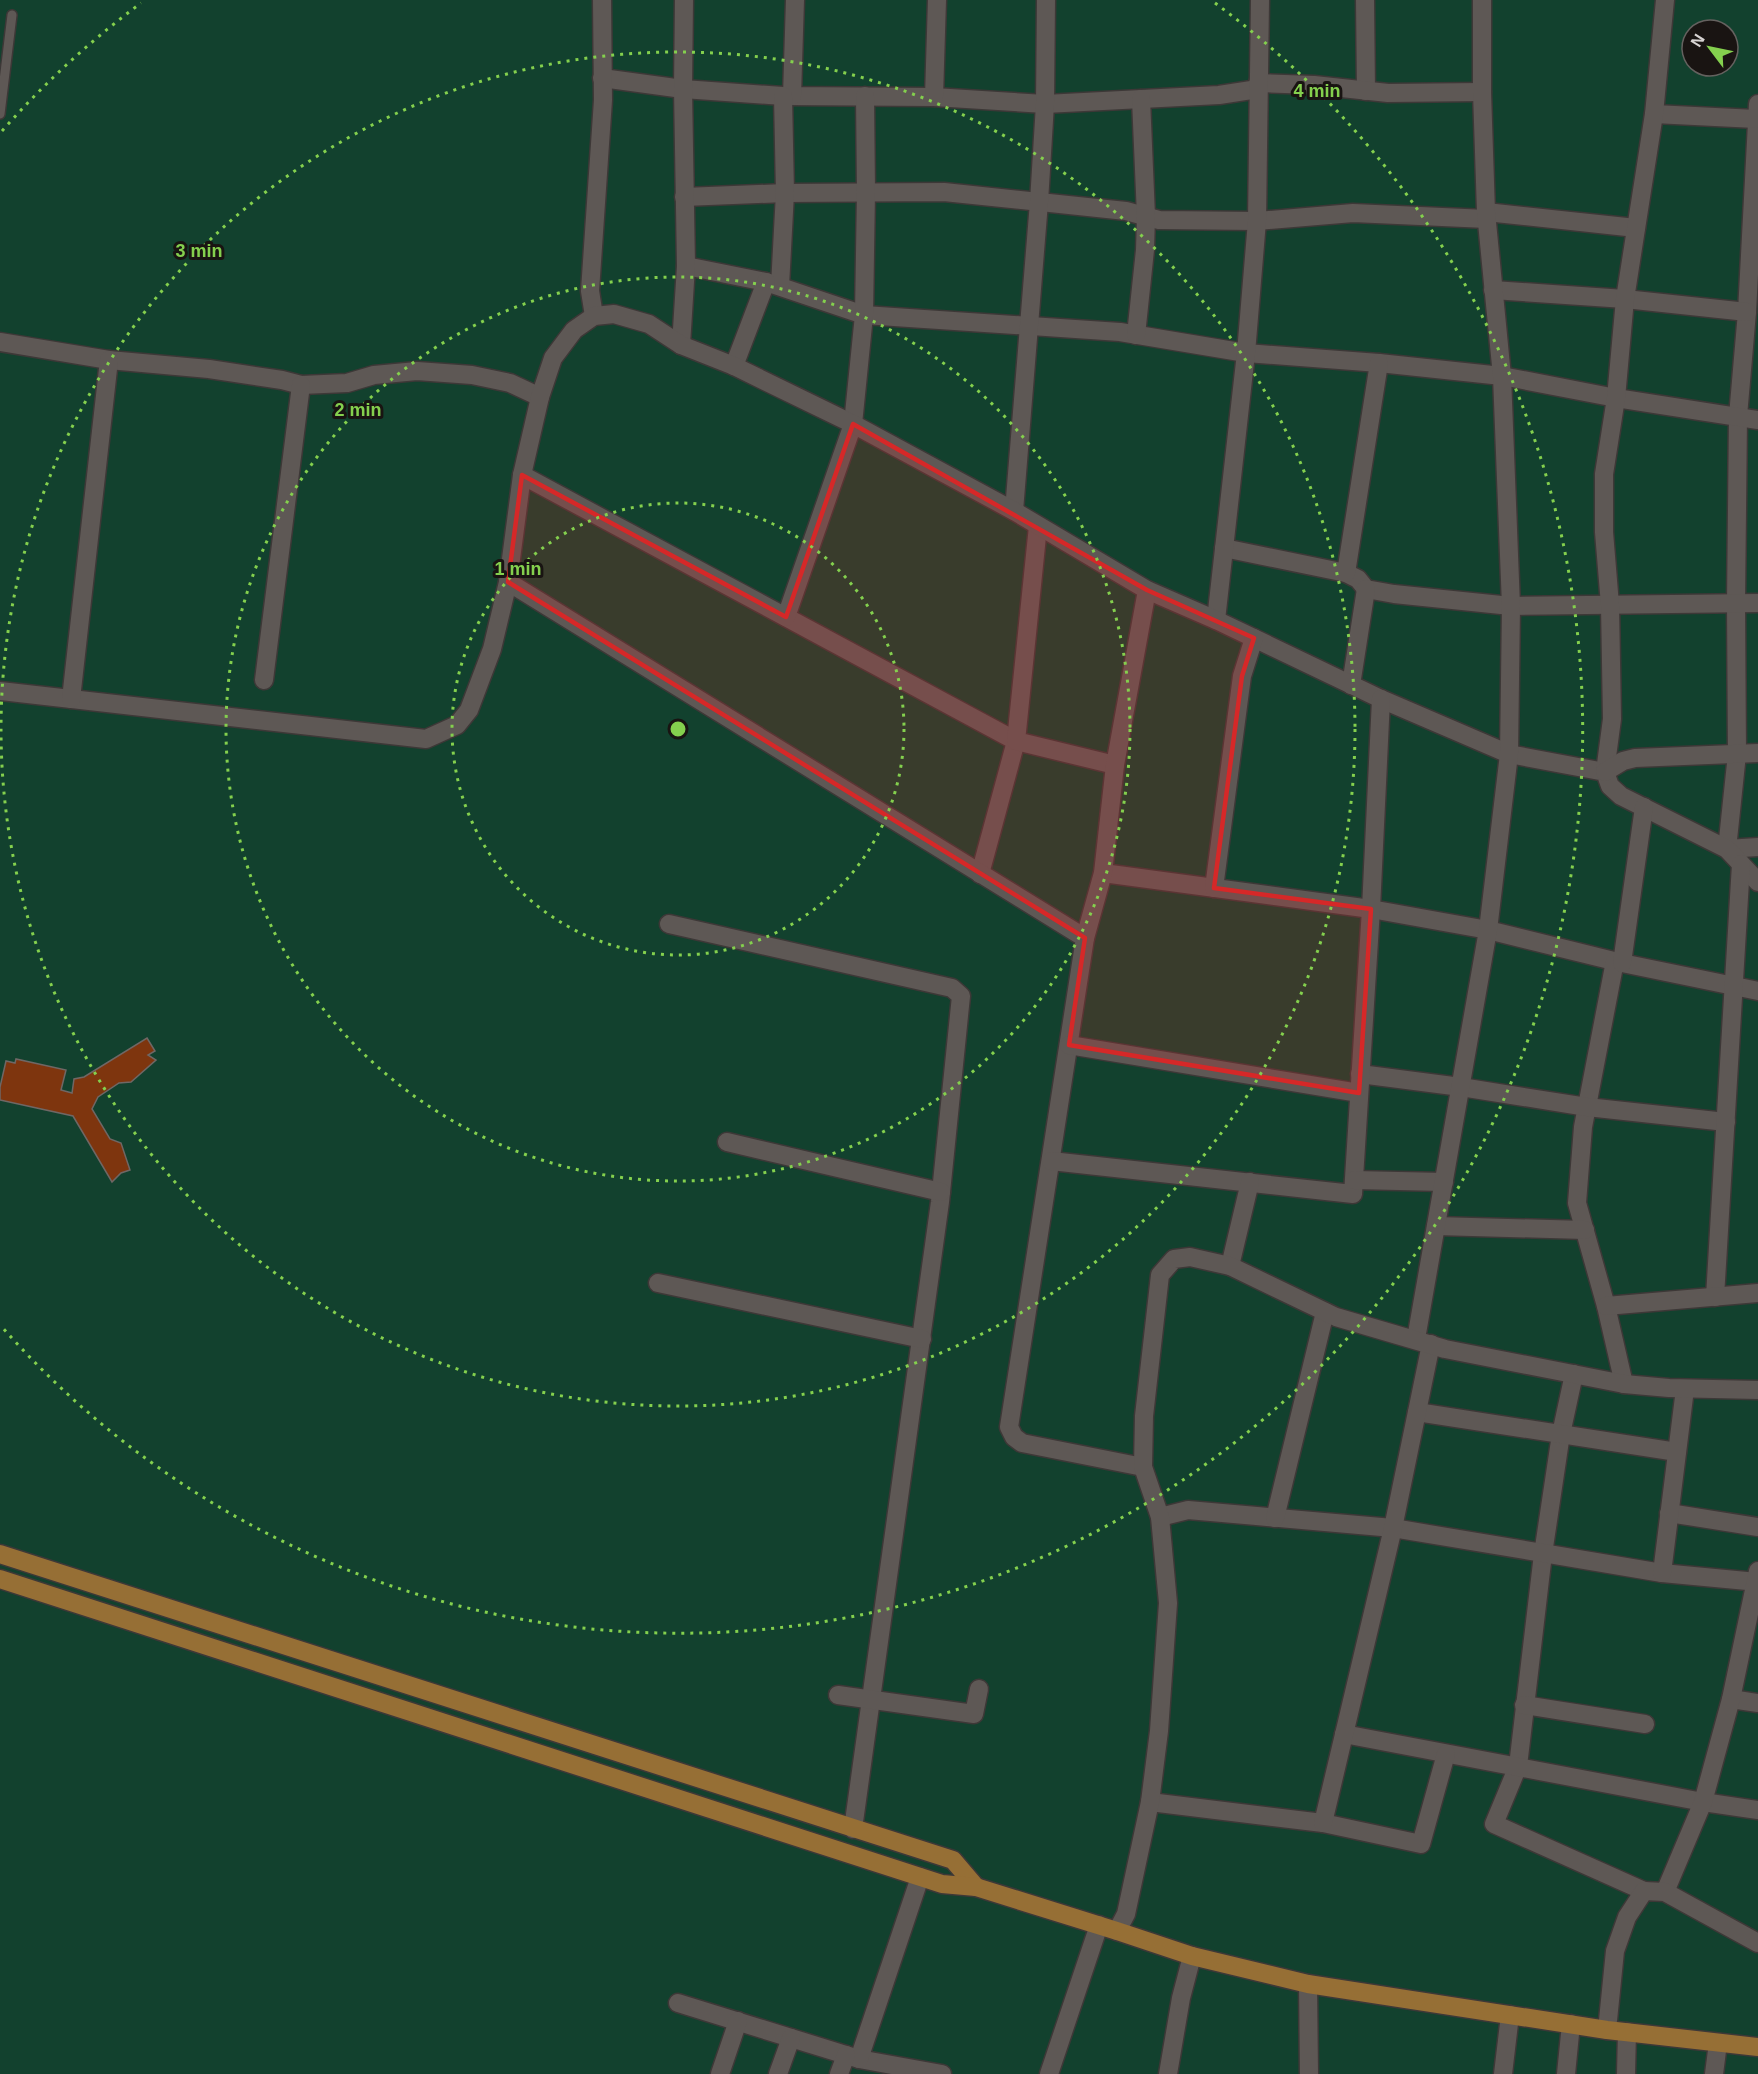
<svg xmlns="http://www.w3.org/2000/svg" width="1758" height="2074" viewBox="0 0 1758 2074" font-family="Helvetica,sans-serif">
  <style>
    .green { fill: #12412e; fill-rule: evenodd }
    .building { fill: #7e350e; stroke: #6f6765; stroke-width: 1.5 }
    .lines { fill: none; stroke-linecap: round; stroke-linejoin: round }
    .service-casing { stroke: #3d3837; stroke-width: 12 }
    .minor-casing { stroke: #3d3837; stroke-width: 21 }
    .primary-casing { stroke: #3d3837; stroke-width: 21 }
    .service { stroke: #5e5855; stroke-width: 9 }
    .minor { stroke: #5e5855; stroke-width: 18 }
    .primary { stroke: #966f35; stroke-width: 18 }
    .marked { fill: #d62828; fill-opacity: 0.2; stroke: #d62828; stroke-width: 4.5; stroke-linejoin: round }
    .ring { fill: none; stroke: #84d04e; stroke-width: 3; stroke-dasharray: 3 6 }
    .centre { fill: #84d04e; stroke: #191412; stroke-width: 3 }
    .ring-label { font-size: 18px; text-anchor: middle; font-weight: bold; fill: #84d04e; stroke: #191412; stroke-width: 6; stroke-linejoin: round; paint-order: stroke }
  </style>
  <rect width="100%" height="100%" fill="#231d1b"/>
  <path class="green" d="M0 0H1758V2074H0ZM1692 30H1728V66H1692Z"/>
  <path class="building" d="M147 1038 155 1051 148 1055 156 1060 131 1082 119 1083 98 1097 92 1109 110 1139 121 1143 130 1170 121 1173 112 1182 73 1116 0 1100V1087L6 1061 15 1063 16 1059 66 1070 61 1090 72 1093 74 1079 84 1077Z"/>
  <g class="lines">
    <defs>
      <path id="service" d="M0 114 12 15"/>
      <g id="minor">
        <path d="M1365 0 1366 91"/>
        <path d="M602 78 683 89 783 96 934 97 1045 104 1219 95 1258 89"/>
        <path d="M1258 83 1314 85 1388 93 1482 92"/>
        <path d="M792 96 795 0"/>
        <path d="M934 97 937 0"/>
        <path d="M1758 104 1747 312 1738 416 1736 604 1737 754 1727 849 1758 847"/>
        <path d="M1654 114 1756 119"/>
        <path d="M684 197 785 193 944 192 1126 211 1159 220 1257 221 1353 213 1487 219"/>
        <path d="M1486 212 1636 228"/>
        <path d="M686 266 766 282 864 315 1120 332 1246 353 1379 363 1502 376 1616 398 1758 420"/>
        <path d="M780 286 785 193 783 96"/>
        <path d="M1493 290 1625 299 1747 312"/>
        <path d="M594 316 590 291 603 100 602 0"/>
        <path d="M1136 335 1145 250 1146 216 1141 99"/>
        <path d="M0 342 109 360 209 369 282 380 301 385 347 383 374 375 417 371 472 375 510 383 540 397"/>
        <path d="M681 345 686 266 683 89 684 0"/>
        <path d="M734 366 766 282"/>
        <path d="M522 475 1016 741 980 874"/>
        <path d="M1014 511 1039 202 1045 104 1046 0"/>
        <path d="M1038 526 1016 741 1115 765"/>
        <path d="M1224 548 1346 573 1358 579 1366 589 1394 594 1511 606 1758 603"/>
        <path d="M1346 573 1379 363"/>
        <path d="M508 582 1085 938 1009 1427 1014 1437 1022 1443 1143 1467"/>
        <path d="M786 617 853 424 864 315 866 192 865 96"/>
        <path d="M1216 620 1246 353 1257 221 1260 0"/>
        <path d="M264 680 301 385"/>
        <path d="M1351 685 1366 589"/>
        <path d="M0 691 426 739 457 725 469 710 492 649 508 582 522 475 540 397 553 358 574 330 594 316 614 314 649 324 681 345 734 366 853 424 1014 511 1147 590 1216 620 1381 699 1509 754 1605 772 1610 786 1621 796 1727 849 1758 882"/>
        <path d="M71 699 109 360"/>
        <path d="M1605 772 1612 719 1610 605 1604 532V474L1616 398 1625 299 1654 114 1665 0"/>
        <path d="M1605 772 1623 761 1635 758 1758 753"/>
        <path d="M1103 873 1371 909 1488 930 1622 963 1758 991"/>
        <path d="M1214 888 1242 676 1254 638"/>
        <path d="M669 924 952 988 961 996 940 1202 853 1829"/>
        <path d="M1085 938 1103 873 1115 765 1147 590"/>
        <path d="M1615 961 1583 1127 1577 1203 1606 1306 1624 1384"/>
        <path d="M1622 963 1644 807"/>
        <path d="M1069 1045 1359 1093"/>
        <path d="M1360 1074 1461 1087 1587 1107 1726 1122"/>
        <path d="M727 1142 941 1192"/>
        <path d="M1051 1161 1353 1194 1371 909 1381 699"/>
        <path d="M1354 1180 1444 1182"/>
        <path d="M1436 1226 1585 1230"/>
        <path d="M1230 1266 1250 1182"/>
        <path d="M658 1283 922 1339"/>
        <path d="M1715 1297 1741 864"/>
        <path d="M1606 1306 1758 1293"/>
        <path d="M1416 1339 1488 930 1509 754 1511 606 1502 376 1486 212 1482 92V0"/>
        <path d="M1574 1374 1561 1434 1543 1554 1518 1766 1494 1824 1644 1891"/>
        <path d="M1417 1412 1677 1452"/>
        <path d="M1669 1513 1758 1527"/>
        <path d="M1160 1517 1188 1510 1393 1528 1662 1573 1758 1582"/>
        <path d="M1275 1518 1325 1312"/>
        <path d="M1662 1573 1685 1389"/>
        <path d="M838 1695 974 1714 979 1689"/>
        <path d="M1731 1699 1758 1703"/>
        <path d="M1524 1705 1645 1724"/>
        <path d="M1344 1734 1703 1802 1758 1810"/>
        <path d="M1150 1802 1323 1823 1421 1844 1446 1754"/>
        <path d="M1323 1823 1393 1528 1431 1344"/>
        <path d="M1665 1892 1703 1802 1731 1699 1758 1571"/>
        <path d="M1117 1931 1126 1914 1150 1802 1159 1731 1168 1603 1160 1517 1143 1467 1144 1416 1160 1275 1174 1259 1190 1257 1230 1266 1336 1317 1445 1349 1624 1384 1669 1388 1758 1390"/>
        <path d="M1308 1984 1309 2074"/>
        <path d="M678 2003 859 2059 942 2074"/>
        <path d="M1607 2030 1615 1951 1627 1917 1644 1891 1665 1892 1758 1943"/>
        <path d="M859 2059 920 1877"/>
        <path d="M720 2074 738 2021"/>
        <path d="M778 2074 791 2038"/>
        <path d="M839 2074 846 2055"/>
        <path d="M1049 2074 1099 1925"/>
        <path d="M1168 2074 1181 1998 1192 1956"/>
        <path d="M1503 2074 1510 2015"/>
        <path d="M1566 2074 1571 2024"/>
        <path d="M1626 2074 1627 2032"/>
        <path d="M1714 2074 1718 2043"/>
      </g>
      <g id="primary">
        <path d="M0 1554 953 1860 976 1887"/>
        <path d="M0 1579 942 1884 976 1887 1117 1931 1192 1956 1308 1984 1607 2030 1758 2047"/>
      </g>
    </defs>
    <use href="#service" class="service-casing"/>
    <use href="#minor" class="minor-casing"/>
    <use href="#primary" class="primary-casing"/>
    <use href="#service" class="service"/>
    <use href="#minor" class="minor"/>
    <use href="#primary" class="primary"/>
  </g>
  <path class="marked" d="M853 424 1147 590 1254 638 1242 676 1214 888 1371 909 1359 1093 1069 1045 1085 938 508 582 522 475 786 617Z"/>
  <g class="ring">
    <circle cx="678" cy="729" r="226"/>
    <circle cx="678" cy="729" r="452"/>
    <circle cx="678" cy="729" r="677"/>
    <path d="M2 131A903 903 0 0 1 141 3M1215 3A903 903 0 1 1 2 1327"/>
  </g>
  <circle cx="678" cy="729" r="9" class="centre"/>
  <g class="ring-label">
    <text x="1317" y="97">4 min</text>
    <text x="199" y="257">3 min</text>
    <text x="358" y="416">2 min</text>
    <text x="518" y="575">1 min</text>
  </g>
  <g transform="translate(1710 48) rotate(302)"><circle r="28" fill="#191412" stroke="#65615f" stroke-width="1.5"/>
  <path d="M0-4.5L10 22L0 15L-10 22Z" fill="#84d04e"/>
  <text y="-9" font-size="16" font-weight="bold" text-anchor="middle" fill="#d8d4d3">N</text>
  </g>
</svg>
